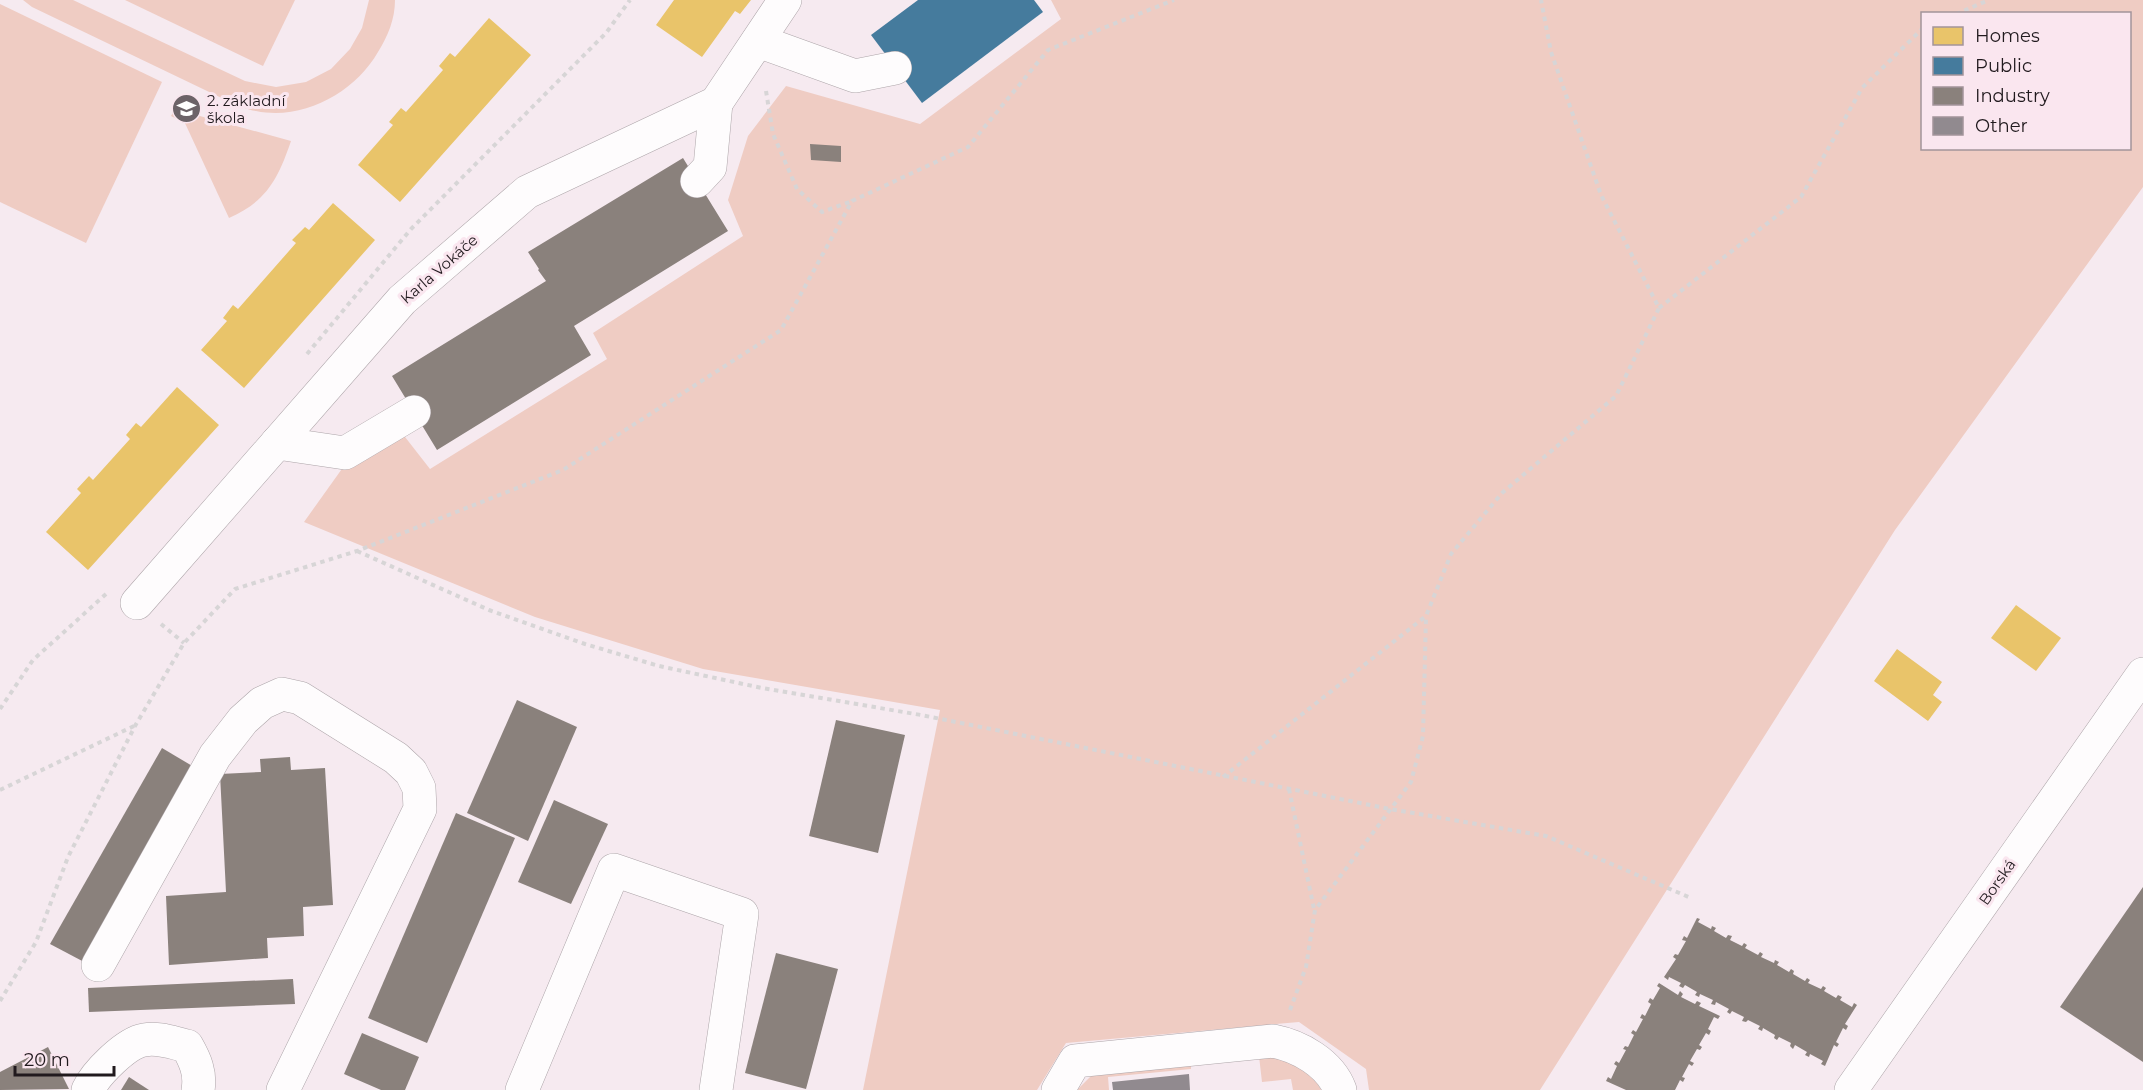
<svg xmlns="http://www.w3.org/2000/svg" width="2143" height="1090" viewBox="0 0 2143 1090" font-family="Montserrat,sans-serif">
  <style>
    .green { fill: #efccc3; fill-rule: evenodd }
    .homes { fill: #e9c46a }
    .public { fill: #457b9d }
    .industry { fill: #8a817c }
    .building { fill: #918a8f }
    .lines { fill: none; stroke-linecap: round; stroke-linejoin: round }
    .minor-casing { stroke: #ada5a9; stroke-width: 34 }
    .path { stroke: #d7d5d6; stroke-width: 4; stroke-dasharray: 4.5 4.5; stroke-linecap: butt }
    .minor { stroke: #fefcfd; stroke-width: 33 }
    .labels { text-anchor: middle; dominant-baseline: central; stroke-width: 6; stroke-linejoin: round; paint-order: stroke }
    .poi-label { font-size: 15px; fill: #211a1e; stroke: #fae6ef; text-anchor: start }
    .street-label { font-size: 15px; fill: #211a1e; stroke: #fae6ef }
  </style>
  <rect width="100%" height="100%" fill="#f6eaf0"/>
  <g class="green">
    <path d="M23 0H73L245 81 276 87 306 82 331 69 350 49 362 28 369 0H395C395 19 388 36 378 52 355 92 304 121 256 111 247 110 238 105 230 102L32 7Z"/>
    <path d="M125 0H295L263 66Z"/>
    <path d="M1051 0H2143V187L1895 530 1540 1090H1369L1366 1069 1299 1022 1066 1043 1037 1090H863L940 710 703 669 535 617 304 522 384 410 430 469 607 359 593 333 743 236 728 200 748 136 786 86 920 124 1061 19ZM1922 14H2130V148H1922Z"/>
    <path d="M0 4 162 82 86 243 0 202Z"/>
    <path d="M178 104 189 111V113L291 141C278 179 267 201 229 218L184 121 183 122 171 116Z"/>
    <path d="M1259 1056 1284 1057 1315 1078 1321 1090H1293L1291 1079 1262 1082Z"/>
    <path d="M1191 1062V1069L1108 1077 1109 1090H1077L1091 1076Z"/>
  </g>
  <g class="homes">
    <path d="M674 0H751L740 14 735 11 702 57 656 25Z"/>
    <path d="M489 18 531 55 400 202 358 165 393 125 389 122 401 108 406 112 443 70 439 66 450 53 455 57Z"/>
    <path d="M333 203 375 240 244 388 201 350 227 321 223 318 233 305 238 309 296 243 292 240 305 227 309 230Z"/>
    <path d="M177 387 219 425 88 570 46 532 81 493 77 489 89 476 93 480 130 439 126 435 136 423 141 427Z"/>
    <path d="M2016 605 2061 638 2036 671 1991 638Z"/>
    <path d="M1897 649 1942 682 1933 695 1942 702 1928 721 1874 681Z"/>
  </g>
  <path class="public" d="M918 0H1034L1043 12 922 103 871 35Z"/>
  <g class="industry">
    <path d="M810 144 841 146V162L811 160Z"/>
    <path d="M683 158 728 231 574 326 591 355 437 450 392 376 546 281 538 270 539 269 528 252Z"/>
    <path d="M517 700 577 727 528 841 467 813Z"/>
    <path d="M836 720 905 735 878 853 809 836Z"/>
    <path d="M162 748 199 770 86 963 50 944Z"/>
    <path d="M290 757 291 770 325 768 333 905 303 907 304 936 267 938 268 958 169 965 166 896 226 892 220 774 261 772 260 759Z"/>
    <path d="M554 800 608 824 571 904 518 882Z"/>
    <path d="M456 813 515 838 427 1043 368 1018Z"/>
    <path d="M2143 887V1062L2060 1007Z"/>
    <path d="M1697 918 1700 919 1698 922 1711 929 1712 926 1716 928 1714 931 1726 938 1728 935 1732 936 1730 940 1742 946 1744 943 1747 945 1745 948 1758 955 1760 952 1763 954 1761 957 1774 963 1775 960 1779 962 1777 965 1789 972 1791 969 1794 971 1793 974 1805 981 1807 978 1810 980 1808 983 1821 989 1823 986 1826 988 1824 991 1836 998 1838 995 1842 997 1840 1000 1852 1007 1854 1003 1857 1005 1845 1024 1848 1026 1846 1030 1843 1028 1836 1042 1839 1044 1837 1047 1834 1045 1825 1066 1821 1064 1823 1061 1810 1054 1809 1057 1805 1055 1807 1052 1795 1045 1793 1049 1790 1046 1791 1043 1779 1037 1777 1040 1774 1038 1775 1035 1763 1028 1762 1031 1758 1029 1760 1026 1748 1020 1746 1022 1742 1021 1744 1017 1732 1011 1730 1014 1727 1012 1729 1009 1716 1002 1715 1005 1711 1004 1713 1000 1700 994 1699 997 1695 995 1697 992 1685 985 1683 988 1679 986 1681 983 1669 977 1668 980 1664 977 1676 959 1673 957 1675 954 1678 955 1686 941 1682 940 1684 936 1687 938Z"/>
    <path d="M776 953 838 969 806 1089 745 1073Z"/>
    <path d="M293 979 295 1004 89 1012 88 988Z"/>
    <path d="M1659 983 1678 995 1680 991 1683 994 1681 997 1695 1004 1697 1001 1701 1003 1699 1006 1720 1016 1718 1019 1714 1017 1708 1029 1711 1031 1709 1035 1706 1033 1699 1045 1702 1047 1700 1050 1697 1049 1690 1061 1694 1063 1692 1066 1689 1064 1682 1077 1685 1078 1683 1082 1680 1080 1675 1090H1626L1606 1081 1608 1077 1611 1079 1617 1066 1614 1064 1616 1061 1619 1063 1626 1050 1623 1049 1625 1046 1628 1047 1634 1035 1631 1033 1633 1030 1636 1032 1643 1019 1640 1018 1642 1014 1645 1016 1651 1004 1648 1002 1650 998 1653 1000 1660 988 1657 986Z"/>
    <path d="M362 1033 419 1057 405 1090H381L344 1074Z"/>
    <path d="M48 1047 69 1089 0 1090V1072Z"/>
    <path d="M129 1077 149 1090H121Z"/>
  </g>
  <path class="building" d="M1189 1074 1190 1090H1113L1112 1082Z"/>
  <g class="lines">
    <defs>
      <g id="minor">
        <path d="M758 41 855 76 895 68"/>
        <path d="M697 181 710 167 716 103"/>
        <path d="M277 443 345 453 414 412"/>
        <path d="M137 603 402 300 527 192 716 103 785 0"/>
        <path d="M98 965 215 756 243 720 262 703 282 694 300 698 396 758 411 772 419 788 420 809 283 1090"/>
        <path d="M88 1090C96 1073 126 1043 144 1040 159 1037 173 1043 187 1046 195 1060 201 1073 198 1090"/>
        <path d="M522 1090 614 870 742 914 716 1090"/>
        <path d="M1058 1090 1075 1061 1273 1041C1299 1046 1330 1063 1340 1090"/>
        <path d="M1851 1090 2143 674"/>
      </g>
    </defs>
    <use href="#minor" class="minor-casing"/>
    <g class="path">
      <path d="M1956 14 1989 0"/>
      <path d="M766 91 773 134 797 189 822 212 852 201"/>
      <path d="M1659 308 1801 197 1862 88 1922 29"/>
      <path d="M307 354 411 229 606 33 630 0"/>
      <path d="M357 551 489 610 585 644 659 666 762 688 921 715 1390 809 1546 836 1691 898"/>
      <path d="M161 624 184 643"/>
      <path d="M0 709 33 660 106 594"/>
      <path d="M1223 777 1426 616 1451 554 1502 493 1616 396 1659 308 1601 195 1551 52 1541 0"/>
      <path d="M1289 789 1314 909"/>
      <path d="M0 790 134 726"/>
      <path d="M0 1001 36 942 68 857 135 726 184 643 235 589 357 551 563 470 781 330 852 201 968 147 1048 50 1174 0"/>
      <path d="M1290 1010 1306 967 1315 910 1411 782 1423 736 1426 617"/>
    </g>
    <use href="#minor" class="minor"/>
  </g>
  <defs>
    <symbol id="school-disc" viewBox="-11 -11 22 22"><circle r="9.5" fill="#6c6368" stroke="#fae6ef"/><path d="M0-5L7-2L0 1L-7-2ZM-4 1L0 2.5L4 1V4Q0 6-4 4Z" fill="#fff"/></symbol>
  </defs>
  <g fill-rule="evenodd">
    <use href="#school-disc" x="170" y="92" width="33" height="33"/>
  </g>
  <g class="labels">
    <g class="poi-label">
      <text x="207" y="100">2. základní<tspan x="207" dy="17">škola</tspan></text>
    </g>
    <g class="street-label">
      <text transform="translate(439 269) rotate(-41)">Karla Vokáče</text>
      <text transform="translate(1997 882) rotate(-55)">Borská</text>
    </g>
  </g>
  <rect x="1921" y="12" width="210" height="138" fill="#fae6ef" stroke="#a3949b" stroke-width="1.5"/>
  <rect x="1933" y="27" width="30" height="18" fill="#e9c46a" stroke="#a3949b" stroke-width="1.5"/>
  <text x="1975" y="42" font-size="18" fill="#211a1e">Homes</text>
  <rect x="1933" y="57" width="30" height="18" fill="#457b9d" stroke="#a3949b" stroke-width="1.5"/>
  <text x="1975" y="72" font-size="18" fill="#211a1e">Public</text>
  <rect x="1933" y="87" width="30" height="18" fill="#8a817c" stroke="#a3949b" stroke-width="1.5"/>
  <text x="1975" y="102" font-size="18" fill="#211a1e">Industry</text>
  <rect x="1933" y="117" width="30" height="18" fill="#918a8f" stroke="#a3949b" stroke-width="1.5"/>
  <text x="1975" y="132" font-size="18" fill="#211a1e">Other</text>
  <path d="M15 1066v9h99v-9" fill="none" stroke="#211a1e" stroke-width="3"/>
  <text x="24" y="1066" font-size="18" fill="#211a1e" stroke="#fae6ef" stroke-width="4.5" paint-order="stroke">20 m</text>
</svg>
